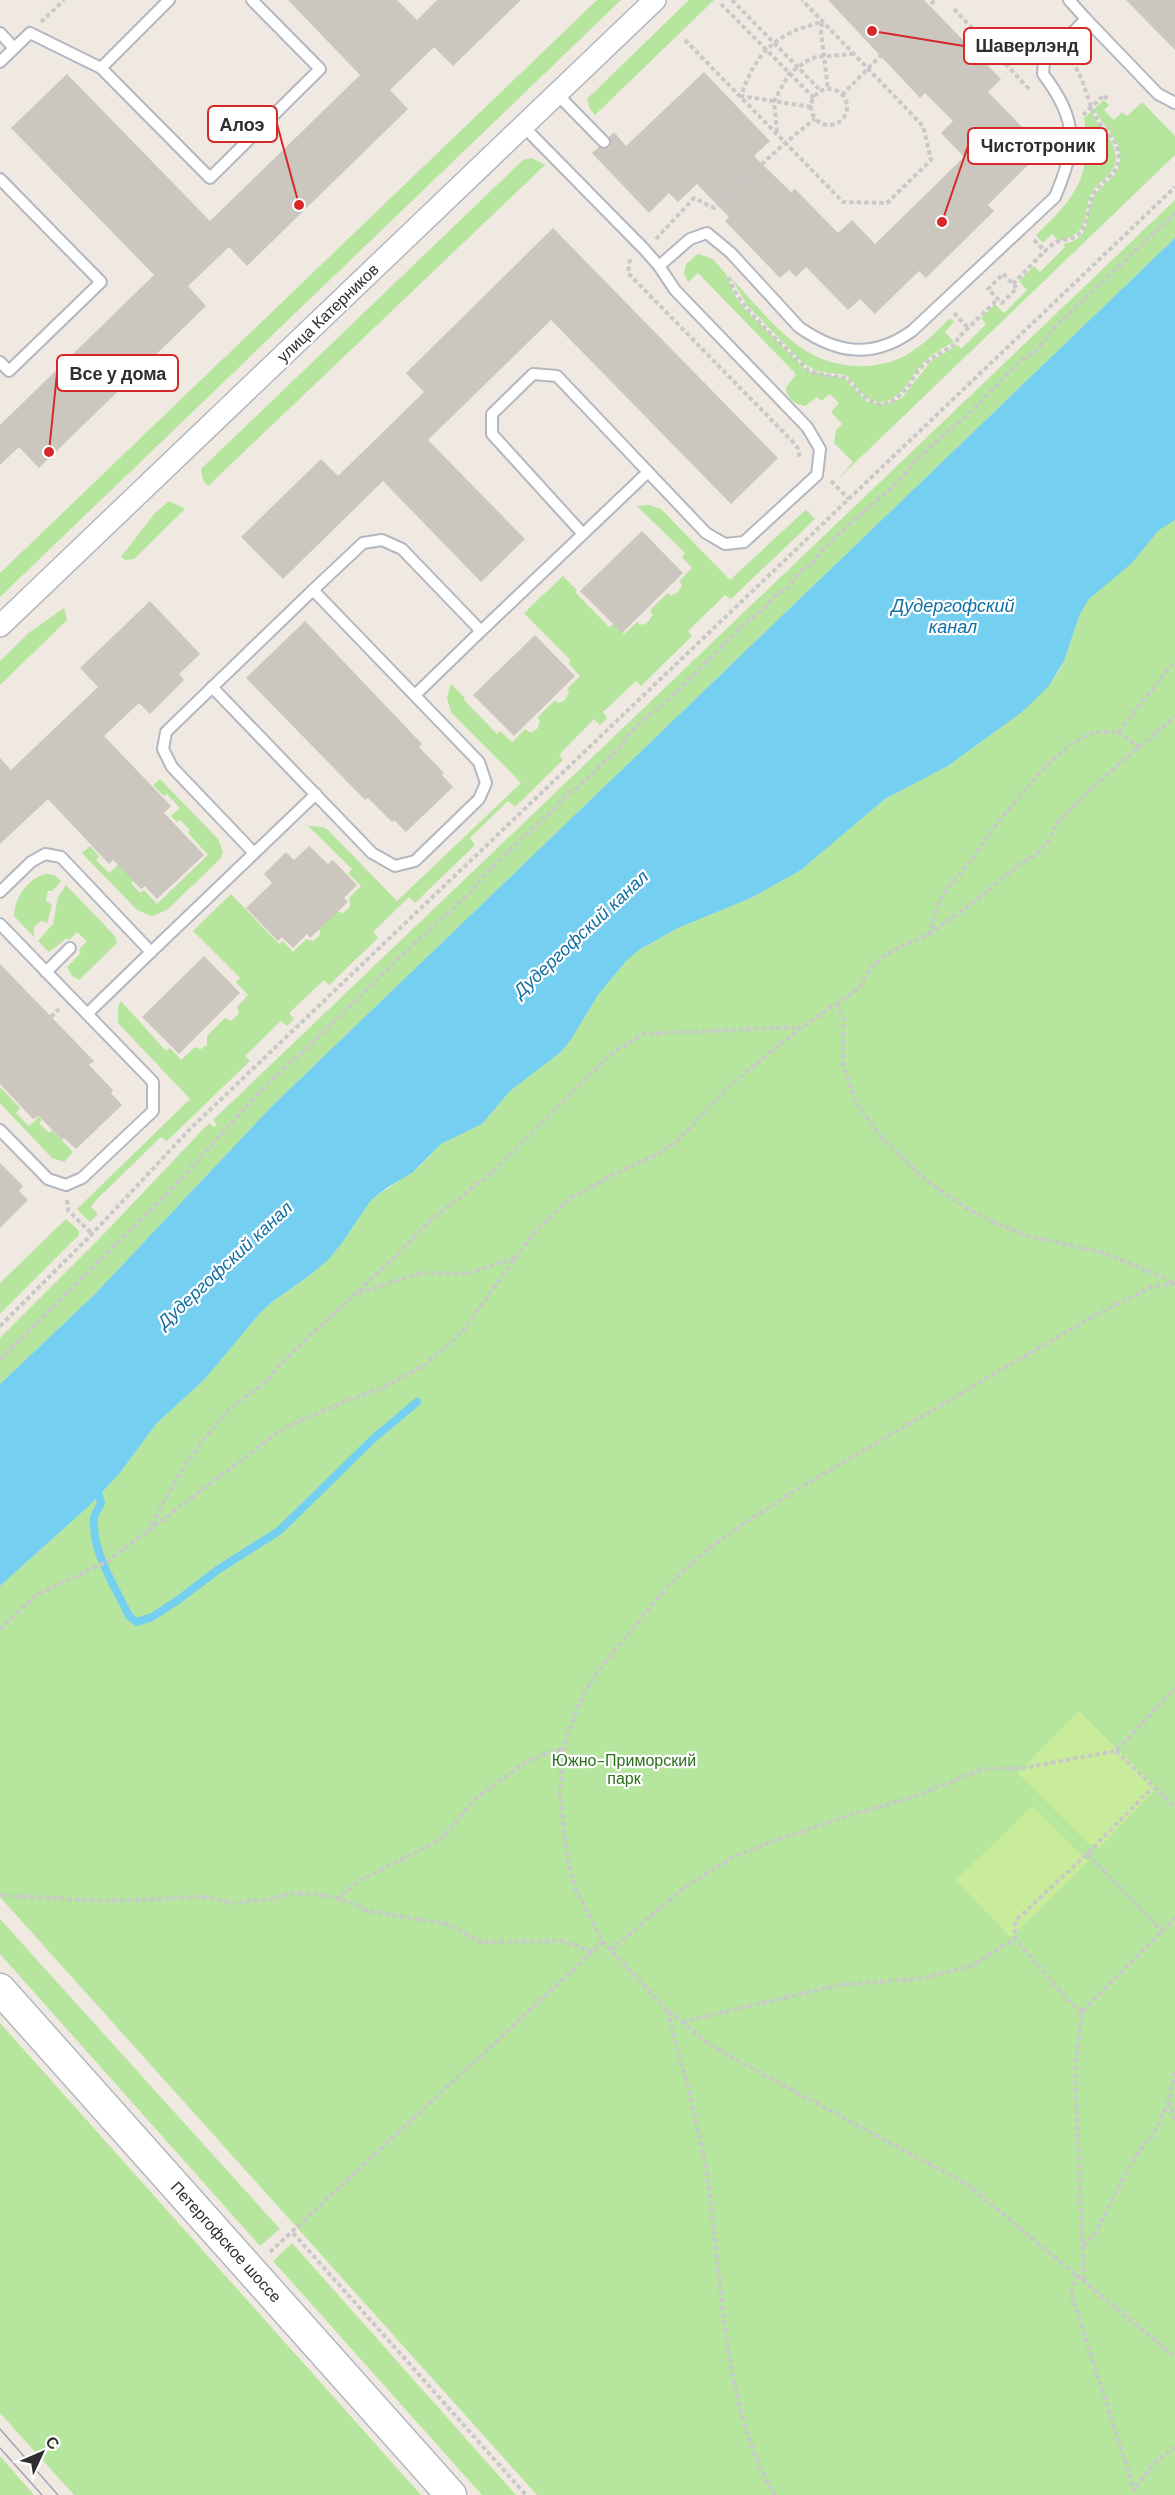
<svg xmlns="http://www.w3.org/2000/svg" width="1175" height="2495" viewBox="0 0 1175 2495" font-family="'DM Sans',sans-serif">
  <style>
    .green { fill: #b6e59e }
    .pitch { fill: #c9ec9a }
    .water { fill: #75cff0 }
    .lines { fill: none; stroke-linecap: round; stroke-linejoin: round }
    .stream { stroke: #75cff0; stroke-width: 8 }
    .building { fill: #cbc7bf }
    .lane-casing { stroke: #b4b7c1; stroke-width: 14 }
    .street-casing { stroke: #b4b7c1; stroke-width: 24 }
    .secondary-casing { stroke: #b4b7c1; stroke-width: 33 }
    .path { stroke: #c9c9c9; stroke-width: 4; stroke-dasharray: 4.5 3; stroke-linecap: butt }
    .lane { stroke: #fff; stroke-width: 10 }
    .street { stroke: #fff; stroke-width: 21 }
    .secondary { stroke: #fff; stroke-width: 30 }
    .tram { stroke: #a3a6b8; stroke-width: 1.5 }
    .labels { text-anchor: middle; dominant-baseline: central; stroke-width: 4.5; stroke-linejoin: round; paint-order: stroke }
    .street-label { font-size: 16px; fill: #2e2e2e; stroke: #fff }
    .park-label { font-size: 16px; fill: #2c6e1b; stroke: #fff }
    .water-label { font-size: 18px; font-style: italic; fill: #0d6fa3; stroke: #fff }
    .leader { fill: none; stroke: #d62828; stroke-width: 2 }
    .callout-dot { fill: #d62828; stroke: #fff; stroke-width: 2 }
    .callout { fill: #fff; stroke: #d62828; stroke-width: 2 }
    .callout-label { font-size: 18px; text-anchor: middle; font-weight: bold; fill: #2e2e2e }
  </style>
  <rect width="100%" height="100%" fill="#efe9e1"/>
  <g class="green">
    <path d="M597 0H621L0 597V573Z"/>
    <path d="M689 0H714L595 115 590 109 587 99Z"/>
    <path d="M1104 100 1109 105 1104 110 1114 120 1122 112 1127 116 1142 102 1175 136V155L837 480 853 462 834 443 836 430 842 424 831 412 839 403 830 394 821 401 817 397 805 406C795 404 787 399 786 388L796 374 698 273 688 282 684 274 686 264 698 254 713 259 726 274 735 296 744 308 807 371 844 378 867 402 887 404 902 398 931 361 958 345 961 349 986 324 981 318 995 304 1004 313 1027 290 1019 281 1034 266 1040 272 1065 247 1063 244C1095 238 1083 216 1093 198 1102 182 1121 178 1120 157 1120 137 1102 126 1094 109Z"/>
    <path d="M1091 112C1098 126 1112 136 1115 152 1120 174 1100 178 1091 194 1085 205 1088 220 1080 230 1074 236 1067 239 1059 241L1052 234 1043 243 1036 235C1077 196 1092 177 1084 118Z"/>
    <path d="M532 158 545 165 208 486 203 480 201 469 523 160Z"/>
    <path d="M1175 200V238L271 1107 95 1294 0 1384V1338L100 1238 209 1123 214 1127 217 1124 213 1120Z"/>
    <path d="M731 278C751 299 770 323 792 341 824 368 871 375 908 354 924 344 937 331 950 318L954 322 945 332 954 342C942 348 932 354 923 363 909 378 896 412 869 399 860 395 854 382 846 375L816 371 803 363 747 305Z"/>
    <path d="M169 501 185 509 134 559 126 560 121 557 155 513Z"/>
    <path d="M814 502 806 510 815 519 731 599 725 595 688 631 692 636 641 686 636 681 603 712 607 718 600 725 594 719 559 755 563 760 515 807 508 801 470 838 475 845 415 903 409 897 373 932 378 938 329 985 324 980 289 1013 294 1019 287 1026 281 1021 245 1056 250 1061 167 1141 161 1137 95 1201 91 1207 98 1214 90 1222 77 1209 190 1099 118 1023V1007L121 1001 166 1051 170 1048 181 1060 195 1047 201 1049 207 1045V1036L225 1018 231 1021 239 1014 237 1007 248 995 236 982 240 978 193 931 231 894 279 944 283 941 293 952 306 939 313 941 320 935V931L318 928 336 911 343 913 350 907 349 898 361 886 348 873 352 869 308 826 323 827 329 831 397 901 521 783 451 712 447 698 451 684 465 698 464 700 497 734 500 731 512 742 525 729 531 733 538 728 540 720 537 718 555 700 559 703 565 700 569 692 567 689 580 676 569 664 570 660 524 613 563 576 577 590 575 592 609 627 614 624 624 634 637 622 642 625 647 623 653 615 650 610 668 593 671 596 678 592 682 585 679 581 692 568 682 557 685 553 637 506 649 505 661 509 730 580Z"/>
    <path d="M1175 520V2495H537L0 1897V1586L91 1504 119 1474 157 1423 204 1380 261 1312 272 1302 309 1276 328 1260 342 1243 371 1200 419 1167 441 1144 482 1124 510 1091 561 1052 570 1041 598 995 627 960 639 950 678 928 751 898 801 870 885 799 948 766 1022 712 1057 674 1064 661 1080 614 1089 599 1158 531Z"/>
    <path d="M64 608 67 620 0 685V661L30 632Z"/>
    <path d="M160 779 218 839 223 852 221 858 167 910 152 916 137 910 82 853 90 846 99 856 96 860 109 873 119 864 134 880 131 883 140 893 144 890 157 904 208 855 188 833 190 830 180 820 177 822 171 816 180 808 167 794 164 796 153 785Z"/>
    <path d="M46 874 54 875 61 881 52 891H48L46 901 52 905 47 923 41 921 34 927V937L14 916C15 897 27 879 46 874Z"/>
    <path d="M66 885 114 935 117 943 79 980 72 976 67 967 81 953 79 950 87 941 77 932 69 940 67 938 49 952 38 941 53 924 58 897Z"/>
    <path d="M0 1087 20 1108 16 1113 29 1126 39 1117 42 1120 39 1123 49 1133 52 1130 73 1152 64 1162 52 1158 0 1103Z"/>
    <path d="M66 1219 79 1231V1235L0 1314V1283Z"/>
    <path d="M0 1919 280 2229 260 2246 0 1954Z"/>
    <path d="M0 2023 421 2495H74L0 2413Z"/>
    <path d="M292 2243 516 2495H482L273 2261Z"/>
    <path d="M0 2456 34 2495H0Z"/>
  </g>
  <g class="pitch">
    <path d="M1079 1711 1157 1788 1099 1848 1088 1843 1018 1773Z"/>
    <path d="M1033 1806 1088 1862 1011 1938 956 1880Z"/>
  </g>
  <path class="water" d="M1175 238V520L1158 531 1132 563 1089 599 1080 614 1064 661 1048 687 1022 712 948 766 885 799 801 870 751 898 678 928 639 950 627 960 598 995 570 1041 561 1052 510 1091 482 1124 441 1144 412 1173 388 1187 371 1200 342 1243 328 1260 309 1276 272 1302 261 1312 204 1380 157 1423 119 1474 91 1504 0 1586V1384L95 1294 271 1107Z"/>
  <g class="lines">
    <path class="stream" d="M99 1495 101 1503C99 1509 94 1513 94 1519 92 1553 115 1586 129 1616L137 1622 152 1617 178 1600 219 1569 279 1531 373 1439 417 1402"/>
  </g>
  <g class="building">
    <path d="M288 0H397L417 20 437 0H521L453 66 434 47 390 90 408 109 247 266 229 247 188 286 206 306 39 468 19 447 0 465V425L154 275 11 128 67 74 210 221 360 75Z"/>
    <path d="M828 0H924L1001 79 988 92 1029 134 1017 146 1032 161 988 205 994 211 926 278 919 271 875 314 860 299 848 310 806 267 796 277 789 270 780 278 725 221 729 217 697 184 678 202 669 193 649 213 592 153 599 147 603 149 609 148 611 143 609 137 614 132 626 146 704 72 770 141 754 156 791 192 795 189 838 233 852 220 875 244 964 157 941 133 953 121 925 93 920 98Z"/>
    <path d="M1126 0H1175V50Z"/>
    <path d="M553 228 778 458 731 504 551 320 428 440 525 539 481 582 383 481 283 579 241 537 321 459 338 476 424 392 406 373Z"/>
    <path d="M642 531 683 573 622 633 580 591Z"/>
    <path d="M150 601 200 654 179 674 184 680 150 714 139 703 104 736 171 806 164 813 204 855 157 899 145 886 141 889 113 860 109 864 48 799 0 844V758L11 770 98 687 80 668Z"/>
    <path d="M305 621 422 744 419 747 444 773 442 775 453 787 406 832 394 820 392 822 368 798 365 800 246 678Z"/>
    <path d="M535 635 575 676 514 736 473 695Z"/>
    <path d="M309 846 328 864 333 860 357 885 344 898 348 902 310 938 307 934 293 948 282 937 278 941 246 908 272 883 264 874 286 852 294 860Z"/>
    <path d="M204 956 240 993 179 1054 142 1017Z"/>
    <path d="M0 964 94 1061 89 1065 113 1090 111 1093 122 1105 76 1149 64 1138 62 1140 39 1116 33 1119 0 1084Z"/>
    <path d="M0 1163 23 1186 19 1191 28 1200 0 1228Z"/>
  </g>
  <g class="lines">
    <defs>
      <g id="lane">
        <path d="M1069 0 1086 19"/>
        <path d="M0 33 14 48"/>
        <path d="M0 62 30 33 101 68 210 178 320 69 252 0"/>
        <path d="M101 68 169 0"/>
        <path d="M557 94 604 142"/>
        <path d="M0 179 101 282 9 371 0 362"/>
        <path d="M659 266 690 239 707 233 731 253 799 327C837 354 873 359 912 331L1055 197C1077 145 1078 120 1043 74L1044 61 1086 19 1158 94 1175 103"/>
        <path d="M583 534 648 472"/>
        <path d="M212 687 372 853 395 866 415 861 479 799 486 783 479 762 313 590 363 543 382 540 402 549 481 631 583 534 492 434V414L533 374 557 376 706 533 725 544 744 542 817 475 820 449 807 427 675 290 659 266 644 249 523 126"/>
        <path d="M415 695 481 631"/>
        <path d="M254 853 172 767 163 749 166 732 313 590"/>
        <path d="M0 892 31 862 45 854 61 857 151 952 316 794"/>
        <path d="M0 924 153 1082V1111L82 1178 66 1185 48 1179 0 1130"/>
        <path d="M46 972 70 948"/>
        <path d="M87 1014 151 952"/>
      </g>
      <path id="street" d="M0 626 655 0"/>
      <path id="secondary" d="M0 1989 451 2495"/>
    </defs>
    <use href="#lane" class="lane-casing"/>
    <use href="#street" class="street-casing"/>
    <use href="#secondary" class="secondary-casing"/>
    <g class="path">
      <path d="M732 0 821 91"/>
      <path d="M721 4 814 98"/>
      <path d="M954 9 1031 91"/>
      <path d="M41 22 64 0"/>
      <path d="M685 40 843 202 887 203 931 160 923 126 802 0"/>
      <circle cx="829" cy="107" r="18"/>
      <path d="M842 95 935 0"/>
      <path d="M811 107 741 96C756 51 777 33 822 22L821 32 828 89"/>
      <path d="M1083 115 1104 95 1107 99"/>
      <path d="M777 132 774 101 789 74 805 62 816 57 853 54"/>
      <path d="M656 239 694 198 714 208 785 143 815 119"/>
      <path d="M1034 240 1046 252"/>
      <path d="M630 259 628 273 791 440 798 448 800 458"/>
      <path d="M1003 274 1017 288 1002 303 988 289Z"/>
      <path d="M729 277C734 304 788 349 808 370L818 374 847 378C863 397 880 418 904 391 911 385 914 375 921 368 930 358 943 351 956 344L958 338 998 299"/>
      <path d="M1013 284C1021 276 1048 246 1056 242 1065 239 1074 240 1081 232 1090 221 1086 205 1094 193 1104 178 1122 174 1118 152 1115 136 1102 130 1096 117 1085 97 1085 76 1069 59"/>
      <path d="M954 313 968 328"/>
      <path d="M831 481 849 499"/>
      <path d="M1118 732 1140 747"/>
      <path d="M928 935 942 895 971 861 995 826 1042 770 1071 744 1094 732H1118L1175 661"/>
      <path d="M837 1003 843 1018V1066L856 1102 880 1136 924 1179 968 1209 995 1223 1028 1236 1100 1252 1149 1271 1175 1283"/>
      <path d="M51 1017 59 1009"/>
      <path d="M67 1200 68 1210 92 1234"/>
      <path d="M1175 1284 1154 1286 1090 1318 796 1490 734 1530 692 1562 666 1588 595 1675 584 1694 574 1716 563 1750 560 1793 567 1858 576 1890 603 1942 667 2010 705 2041 735 2059 968 2185 1175 2357"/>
      <path d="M359 1293 420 1273 467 1274 514 1258"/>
      <path d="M0 1326 92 1234 191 1128 1175 187"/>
      <path d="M0 1359 169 1192 269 1082 307 1048 399 958 473 890 483 876 557 806 568 793 576 789 621 746 631 731 680 689 743 625 763 610 775 596 790 586 799 572 814 562 820 552 836 536 896 484 920 456 973 410 1020 361 1035 352 1055 327 1175 213"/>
      <path d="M149 1531C170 1487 196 1444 230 1409 241 1398 255 1391 267 1381 272 1375 276 1369 281 1363L397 1255 431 1220 495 1170 612 1053 643 1034 801 1027"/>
      <path d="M0 1629 36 1595 108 1561 284 1428 336 1405 387 1386 426 1364 461 1333 536 1230 569 1199 626 1168 653 1157 677 1141 730 1085 802 1027 858 989 873 965 893 950 928 935 974 902 1021 863 1034 856 1047 844 1057 823 1093 787 1175 716"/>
      <path d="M1116 1751 1175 1807"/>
      <path d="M1087 1854 1162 1931"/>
      <path d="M0 1895 102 1901 206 1897 233 1903 270 1899 294 1893 316 1894 347 1901 368 1911 447 1924 481 1942 562 1941 593 1952"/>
      <path d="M336 1899 361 1880 441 1839 476 1798 526 1762 554 1750H563"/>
      <path d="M611 1950 685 1887 731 1858 763 1845 850 1815 910 1798 983 1769 1023 1768 1116 1751 1175 1688"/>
      <path d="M668 2011C681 2065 698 2120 707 2175 722 2273 722 2410 775 2495"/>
      <path d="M1082 2012 1068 2000 1015 1939V1921L1087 1854 1152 1788"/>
      <path d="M682 2022 838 1985 924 1978 971 1966 1015 1939"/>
      <path d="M1175 2072 1169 2101 1175 2120"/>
      <path d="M293 2233 526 2495"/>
      <path d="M1083 2245 1094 2236 1129 2167 1143 2145 1153 2135 1169 2101"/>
      <path d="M270 2252 603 1942"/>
      <path d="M1077 2274 1071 2293 1136 2495"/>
      <path d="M1084 2280 1075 2072 1082 2012 1175 1918"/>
      <path d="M1136 2487 1155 2462 1175 2447"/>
    </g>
    <use href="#lane" class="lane"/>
    <use href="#street" class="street"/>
    <use href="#secondary" class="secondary"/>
    <g class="tram">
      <path d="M0 2429 58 2495"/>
      <path d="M0 2448 42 2495"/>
    </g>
  </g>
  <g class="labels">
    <g class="street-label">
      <text transform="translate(328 313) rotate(-44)">улица Катерников</text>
      <text transform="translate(226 2242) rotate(48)">Петергофское шоссе</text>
    </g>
    <g class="park-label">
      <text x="624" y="1760">Южно-Приморский<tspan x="624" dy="18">парк</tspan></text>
    </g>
    <g class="water-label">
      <text x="953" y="606">Дудергофский<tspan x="953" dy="21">канал</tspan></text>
      <text transform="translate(581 934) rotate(-43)">Дудергофский канал</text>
      <text transform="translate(225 1265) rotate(-43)">Дудергофский канал</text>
    </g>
  </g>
  <path class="leader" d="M872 31L964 46M299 205L277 124M942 222L968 146M49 452L57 373"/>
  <g class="callout-dot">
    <circle cx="872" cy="31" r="6"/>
    <circle cx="299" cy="205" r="6"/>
    <circle cx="942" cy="222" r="6"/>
    <circle cx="49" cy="452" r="6"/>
  </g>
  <g class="callout">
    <rect x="964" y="28" width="127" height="36" rx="6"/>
    <rect x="208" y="106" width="69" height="36" rx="6"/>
    <rect x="968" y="128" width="139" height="36" rx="6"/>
    <rect x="57" y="355" width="121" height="36" rx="6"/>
  </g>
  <g class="callout-label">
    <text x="1027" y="52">Шаверлэнд</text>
    <text x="242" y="131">Алоэ</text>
    <text x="1038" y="152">Чистотроник</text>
    <text x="118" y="380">Все у дома</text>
  </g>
  <g transform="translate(42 2453) rotate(46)" stroke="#ffffff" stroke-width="4.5" paint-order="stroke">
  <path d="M0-4.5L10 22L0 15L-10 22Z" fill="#2e2e2e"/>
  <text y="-9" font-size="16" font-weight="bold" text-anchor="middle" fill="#2e2e2e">С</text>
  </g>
</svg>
